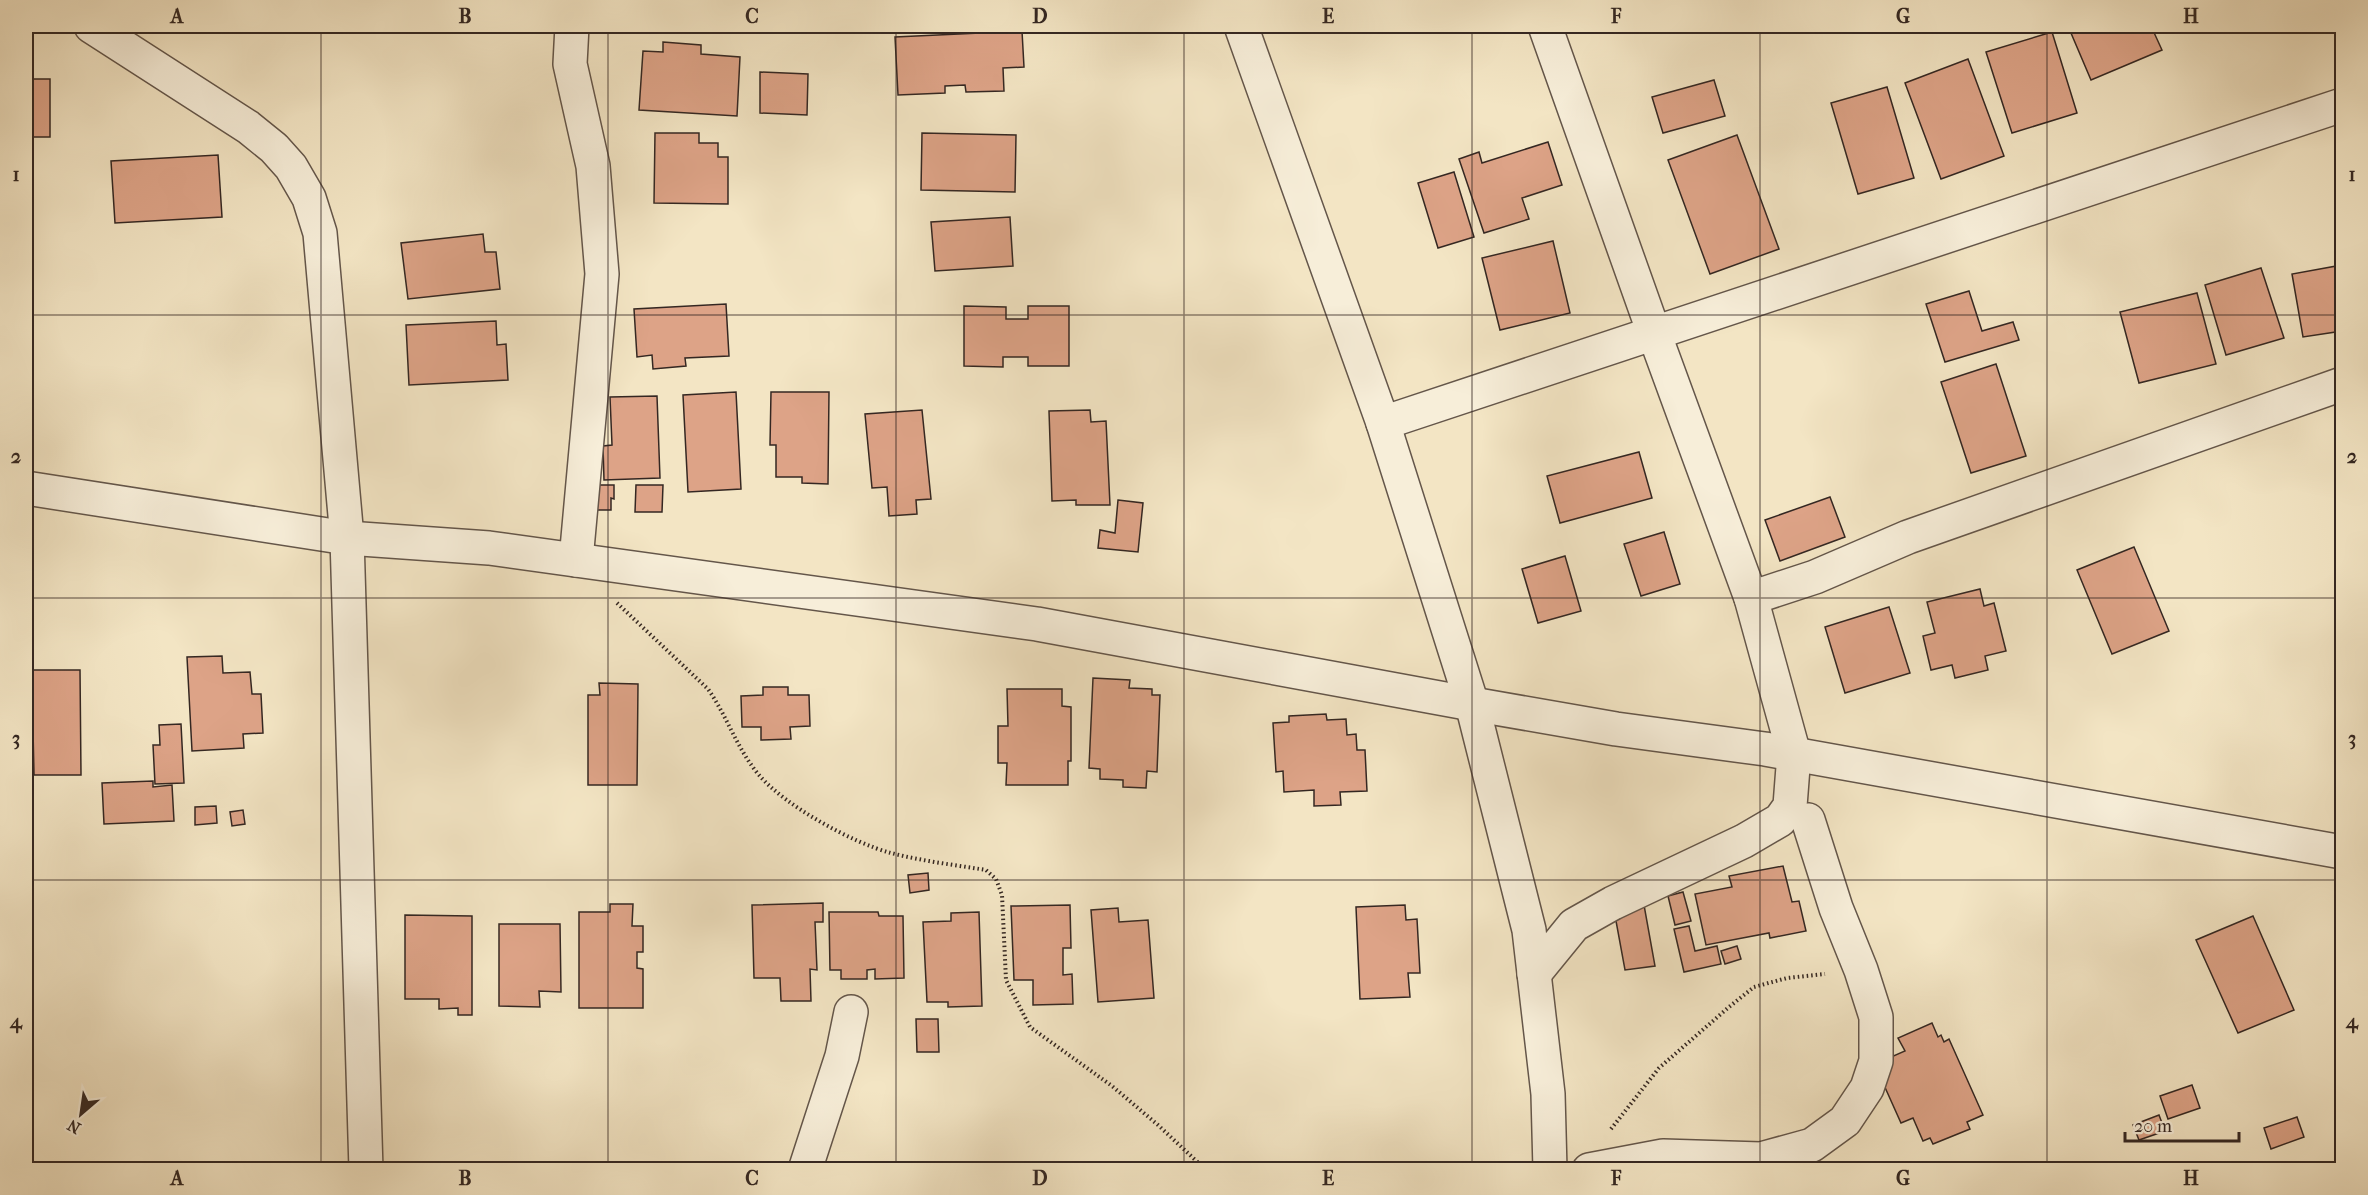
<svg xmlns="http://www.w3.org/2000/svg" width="2368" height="1195" viewBox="0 0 2368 1195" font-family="'IM FELL French Canon',serif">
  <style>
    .building { fill: #dda387; stroke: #342722; stroke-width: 1.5 }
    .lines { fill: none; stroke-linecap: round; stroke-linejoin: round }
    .minor-casing { stroke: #64564a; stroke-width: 36 }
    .path { stroke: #342722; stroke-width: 4; stroke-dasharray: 1.5 3; stroke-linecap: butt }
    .minor { stroke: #f7eed9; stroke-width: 33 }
    .grid { fill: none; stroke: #342722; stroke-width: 1.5; stroke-opacity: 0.55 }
    .neatline { fill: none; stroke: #342722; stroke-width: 2 }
    .grid-label { font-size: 20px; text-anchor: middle; font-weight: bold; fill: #342722 }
  </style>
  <rect width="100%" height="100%" fill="#f3e5c4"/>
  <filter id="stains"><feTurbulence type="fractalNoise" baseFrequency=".00333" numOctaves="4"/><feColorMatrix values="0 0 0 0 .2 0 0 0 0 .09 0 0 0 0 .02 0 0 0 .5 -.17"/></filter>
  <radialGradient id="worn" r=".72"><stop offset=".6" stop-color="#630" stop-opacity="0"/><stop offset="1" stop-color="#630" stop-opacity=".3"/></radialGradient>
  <g class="building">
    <path d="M2068 26H2151L2162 50 2091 80Z"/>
    <path d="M1022 31 1024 67 1003 68 1004 91 966 92 965 85 945 86V93L898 95 895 37Z"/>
    <path d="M2052 32 2077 113 2012 133 1986 52Z"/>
    <path d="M663 42 701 45V54L740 57 737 116 639 110 643 51 663 52Z"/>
    <path d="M1968 59 2004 156 1941 179 1905 83Z"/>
    <path d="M760 72 808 74 807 115 760 113Z"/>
    <rect x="26" y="79" width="24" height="58"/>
    <path d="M1714 80 1725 116 1663 133 1652 97Z"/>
    <path d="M1887 87 1914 178 1858 194 1831 103Z"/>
    <path d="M655 133H699V143H718V157H728V204L654 203Z"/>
    <path d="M922 133 1016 135 1015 192 921 190Z"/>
    <path d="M1737 135 1779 249 1710 274 1668 160Z"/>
    <path d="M1548 142 1562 185 1522 198 1529 219 1484 233 1459 159 1479 152 1482 163Z"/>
    <path d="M218 155 222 217 115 223 111 161Z"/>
    <path d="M1454 172 1474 237 1438 248 1418 183Z"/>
    <path d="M1010 217 1013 266 935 271 931 222Z"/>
    <path d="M483 234 485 252H496L500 289 408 299 401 243Z"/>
    <path d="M1553 241 1570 313 1500 330 1482 258Z"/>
    <path d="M2342 265V331L2303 337 2292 274Z"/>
    <path d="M2261 268 2284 338 2226 355 2205 285Z"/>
    <path d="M1969 291 1982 331 2013 322 2019 340 1945 362 1926 304Z"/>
    <path d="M2197 293 2216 364 2139 383 2120 312Z"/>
    <path d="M726 304 729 356 685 358 686 366 653 369 652 355 637 357 634 309Z"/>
    <path d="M964 306 1006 307V319H1028V306H1069V366H1028V357H1003V367L964 366Z"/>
    <path d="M496 321 497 345 506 344 508 380 409 385 406 325Z"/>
    <path d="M1996 364 2026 456 1971 473 1941 382Z"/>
    <path d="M736 392 741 489 688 492 683 395Z"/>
    <path d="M771 392H829L828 484 802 483V477H776V445H770Z"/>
    <path d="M657 396 660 478 604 480 603 446 612 445 610 397Z"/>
    <path d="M922 410 931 499 916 500 917 514 889 516 887 487 872 488 865 414Z"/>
    <path d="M1090 410 1091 422 1106 421 1110 505H1076V500L1052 501 1049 411Z"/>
    <path d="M1639 452 1652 498 1560 523 1547 476Z"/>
    <path d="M596 485H614V499L611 498V510H596Z"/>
    <path d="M636 485H663L662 512H635Z"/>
    <path d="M1830 497 1845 537 1780 561 1765 520Z"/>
    <path d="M1118 500 1143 503 1138 552 1098 548 1100 530 1115 533Z"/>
    <path d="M1664 532 1680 584 1641 596 1624 544Z"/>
    <path d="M2134 547 2169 631 2112 654 2077 570Z"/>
    <path d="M1565 556 1581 611 1538 623 1522 569Z"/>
    <path d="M1980 589 1984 606 1994 603 2006 651 1985 656 1988 670 1955 678 1952 665 1931 670 1923 636 1935 633 1927 602Z"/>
    <path d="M1889 607 1910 673 1845 693 1825 627Z"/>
    <path d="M222 656 223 673 250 672 252 694H261L263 733 243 734 244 748 192 751 187 657Z"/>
    <path d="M26 670H80L81 775H34L33 730H26Z"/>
    <path d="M1093 678 1130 680 1129 688 1152 689V695H1160L1157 772 1147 771 1146 788 1123 787V780L1100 779V769L1089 768Z"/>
    <path d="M599 683 638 684 637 785H588V695H600Z"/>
    <path d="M763 687H788V695H809L810 726 790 727 791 739 761 740V727H742L741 696 763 695Z"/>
    <path d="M1007 689H1062V706L1071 707V761H1068V785H1006L1007 763H998V726H1008Z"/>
    <path d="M1326 714 1327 720 1346 719 1347 735 1356 734 1357 750H1365L1367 791 1340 792 1341 805 1314 806V790L1284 792 1283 771 1276 772 1273 723 1289 722V716Z"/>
    <path d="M181 724 184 783 155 784 153 745H160L159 725Z"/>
    <path d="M153 781V787L172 785 174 821 104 824 102 783Z"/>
    <path d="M216 806 217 823 195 825V807Z"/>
    <path d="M243 810 245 824 232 826 230 812Z"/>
    <path d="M1783 866 1792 902 1799 901 1806 931 1770 938 1769 933 1706 945 1695 894 1732 887 1729 876Z"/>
    <path d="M928 873 929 890 910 893 908 875Z"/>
    <path d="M1683 892 1691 921 1675 925 1668 896Z"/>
    <path d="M823 903V922H815L817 970 810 969 811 1001H781L780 978H754L752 905Z"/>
    <path d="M610 904H633L632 926H643V952H637V968L643 969V1008H579V912H610Z"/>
    <path d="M1070 905 1071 948H1063V975L1072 974 1073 1004 1033 1005V980H1014L1011 906Z"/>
    <path d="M1405 905 1406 920 1417 919 1420 973H1408L1410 997 1360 999 1356 907Z"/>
    <path d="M1644 905 1655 966 1625 970 1614 910Z"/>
    <path d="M1118 908 1119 922 1148 920 1154 998 1098 1002 1091 910Z"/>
    <path d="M829 912H878L879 916H903L904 978 875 979V969L867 970V979H841V970H830Z"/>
    <path d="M979 912 982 1006 948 1007V1002H927L923 922 951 921V913Z"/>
    <path d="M405 915 472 916V1015H458V1008L439 1009V999H405Z"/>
    <path d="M2253 916 2294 1010 2238 1033 2196 940Z"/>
    <path d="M499 924H560L561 992 539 991 540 1007 499 1006Z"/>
    <path d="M1689 926 1695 951 1717 946 1721 964 1684 972 1674 929Z"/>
    <path d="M1737 946 1741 959 1725 964 1721 951Z"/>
    <path d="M916 1019H938L939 1052H917Z"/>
    <path d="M1932 1023 1938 1037 1941 1035 1944 1042 1949 1039 1983 1115 1967 1122 1970 1129 1933 1144 1930 1138 1923 1141 1913 1118 1901 1123 1879 1074 1882 1061 1905 1051 1898 1038Z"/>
    <path d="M2192 1085 2200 1108 2168 1119 2160 1096Z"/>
    <path d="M2342 1102V1120L2336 1105Z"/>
    <path d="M2159 1115 2165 1131 2139 1140 2133 1125Z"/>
    <path d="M2297 1117 2304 1137 2271 1149 2264 1128Z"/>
    <path d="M1358 1162 1370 1170H1354Z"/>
  </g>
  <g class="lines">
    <defs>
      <g id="minor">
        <path d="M91 26 248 127 274 148 291 167 309 198 320 233 347 538 366 1170"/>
        <path d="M572 26 570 64 593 166 602 274 576 560"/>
        <path d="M1241 26 1383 423 1472 704 1529 930 1548 1094 1550 1170"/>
        <path d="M1383 423 2342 105"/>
        <path d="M26 488 347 538 489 548 1037 624 1472 704 1616 729 1765 749 2342 852"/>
        <path d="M1751 598 1815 577 1908 537 2342 384"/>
        <path d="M1534 974 1574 925 1613 903 1744 841 1780 820 1790 806 1794 754 1751 598 1654 333 1545 26"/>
        <path d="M805 1170 842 1056 851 1012"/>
        <path d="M1589 1170 1663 1156 1761 1159 1812 1145 1845 1121 1867 1088 1876 1061V1017L1861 970 1836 908 1808 820"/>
      </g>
    </defs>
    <use href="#minor" class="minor-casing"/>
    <g class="path">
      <path d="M617 603 708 689C727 716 737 749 759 775 785 806 853 843 891 853 922 861 955 865 986 870L996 879 1002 895 1006 980 1030 1027 1112 1086 1158 1125 1206 1170"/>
      <path d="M1611 1129 1659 1068 1729 1007 1754 987 1787 978 1825 974"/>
    </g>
    <use href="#minor" class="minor"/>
  </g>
  <path class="grid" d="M321 26V1170M608 26V1170M896 26V1170M1184 26V1170M1472 26V1170M1760 26V1170M2047 26V1170M26 315H2342M26 598H2342M26 880H2342"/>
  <rect width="2368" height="1195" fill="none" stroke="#f3e5c4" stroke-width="66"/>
  <g transform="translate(81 1114) rotate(209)" stroke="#f7eed9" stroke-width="4.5" paint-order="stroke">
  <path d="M0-4.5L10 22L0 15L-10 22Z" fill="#342722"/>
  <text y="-9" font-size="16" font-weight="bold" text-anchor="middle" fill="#342722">N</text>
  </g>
  <path d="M2125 1132v9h114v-9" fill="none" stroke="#342722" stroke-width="3"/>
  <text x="2134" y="1132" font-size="18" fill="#342722" stroke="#f7eed9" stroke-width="4.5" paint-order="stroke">20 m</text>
  <rect x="33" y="33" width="2302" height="1129" class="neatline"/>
  <g class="grid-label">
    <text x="177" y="23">A</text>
    <text x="465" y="23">B</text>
    <text x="752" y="23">C</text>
    <text x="1040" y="23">D</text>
    <text x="1328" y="23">E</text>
    <text x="1616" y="23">F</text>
    <text x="1903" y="23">G</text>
    <text x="2191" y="23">H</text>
    <text x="16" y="181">1</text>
    <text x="2352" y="181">1</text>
    <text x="16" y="463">2</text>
    <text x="2352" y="463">2</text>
    <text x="16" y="745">3</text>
    <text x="2352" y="745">3</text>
    <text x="16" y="1028">4</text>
    <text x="2352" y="1028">4</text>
    <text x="177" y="1185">A</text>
    <text x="465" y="1185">B</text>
    <text x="752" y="1185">C</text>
    <text x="1040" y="1185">D</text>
    <text x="1328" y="1185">E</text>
    <text x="1616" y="1185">F</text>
    <text x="1903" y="1185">G</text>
    <text x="2191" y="1185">H</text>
  </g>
  <rect width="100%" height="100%" filter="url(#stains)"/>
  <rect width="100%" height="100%" fill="url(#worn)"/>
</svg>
